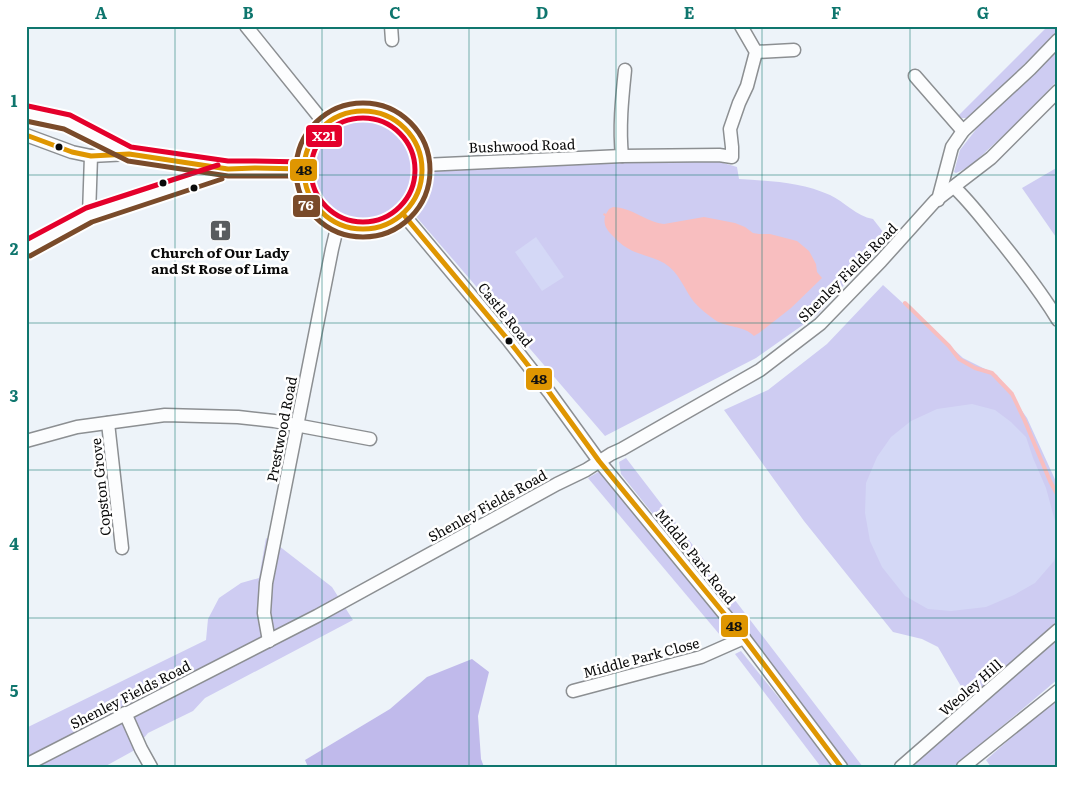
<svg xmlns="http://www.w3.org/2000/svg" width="1084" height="793" viewBox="0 0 1084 793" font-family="Literata,serif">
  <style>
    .green { fill: #ceccf2 }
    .forest { fill: #c0baeb }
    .pitch { fill: #d4d8f6 }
    .water { fill: #f8bebf }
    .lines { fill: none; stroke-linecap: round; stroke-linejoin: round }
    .stream { stroke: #f8bebf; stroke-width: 4 }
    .minor-casing { stroke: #8c8f92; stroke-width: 15 }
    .minor { stroke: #fcfdfe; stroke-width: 12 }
    .bus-1-casing { stroke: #fff; stroke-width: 9 }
    .bus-2-casing { stroke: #fff; stroke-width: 9 }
    .bus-3-casing { stroke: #fff; stroke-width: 9 }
    .bus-1 { stroke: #df9601; stroke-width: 5 }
    .bus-2 { stroke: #7a4b2a; stroke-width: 5 }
    .bus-3 { stroke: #e4002b; stroke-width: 5 }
    .grid { fill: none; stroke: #0f766e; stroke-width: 1; stroke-opacity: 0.55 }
    .bus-dot { fill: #0a0a0a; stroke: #fff; stroke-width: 2 }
    .labels { text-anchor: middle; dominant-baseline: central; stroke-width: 5; stroke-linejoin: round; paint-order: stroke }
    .street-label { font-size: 14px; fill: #0a0a0a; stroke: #fff }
    .poi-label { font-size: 14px; font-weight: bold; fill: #0a0a0a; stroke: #fff }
    .line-badge { stroke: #fff; stroke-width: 2 }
    .badge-label { font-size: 14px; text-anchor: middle; font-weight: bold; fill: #fff }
    .pale-badge-label { font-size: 14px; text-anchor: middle; font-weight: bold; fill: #111 }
    .neatline { fill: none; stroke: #0f766e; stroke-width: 2 }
    .grid-label { font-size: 16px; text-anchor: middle; font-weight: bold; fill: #0f766e }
  </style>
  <rect width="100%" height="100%" fill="#edf3f9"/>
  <g class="green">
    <path d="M1048 26H1058V31L970 118H962L958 116Z"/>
    <path d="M1058 49V80C1036 103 1015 125 992 146 981 156 970 168 956 173L954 172 960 150 981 123Z"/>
    <circle cx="364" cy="170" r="49"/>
    <path d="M706 158 737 167 739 179C770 181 801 182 830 195 845 202 856 216 873 219L887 237 817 315 756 358 605 436 407 206 413 199 425 173 432 171Z"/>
    <path d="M1058 167V240L1022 188Z"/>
    <path d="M883 285 963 358 997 375 1027 418 1058 486V623L969 700 938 647 922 639 893 632 804 521 724 410 768 390 827 344Z"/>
    <path d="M626 458 863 767H848L743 627 621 474 619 462Z"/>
    <path d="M600 471 728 629 720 635 588 478Z"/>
    <path d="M266 538 279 546 332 587 353 620 205 698 193 711 148 733 133 751 104 767H36L26 759V728L206 640 208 619 219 598 241 583 259 578Z"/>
    <path d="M1058 640V679L954 767H909L969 713Z"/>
    <path d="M741 651 835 767H821L735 654Z"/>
    <path d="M1058 696V767H991L986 760Z"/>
  </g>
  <path class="forest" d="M472 659 489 672 478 716 481 759 484 767H308L305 760 390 709 427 677Z"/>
  <g class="pitch">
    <path d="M536 237 564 277 542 291 515 252Z"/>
    <path d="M972 404 995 410 1011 422 1026 437 1033 458 1046 488 1058 532V544L1054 561 1035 583 1014 595 986 607 951 611 928 609 905 596 882 567 870 541 865 513 866 483 877 457 891 437 911 421 937 409Z"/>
  </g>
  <path class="water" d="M613 207C631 207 646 222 664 224L704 217 735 223 745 227 753 233 759 234H770L797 241 809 251 816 264 817 272 822 278 791 308 759 333 754 336C743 325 727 328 715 320 708 315 700 309 694 302 684 289 679 272 664 263 655 258 645 256 635 252 626 248 619 243 613 236 607 230 603 225 605 216L603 215 604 213 606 214 609 209Z"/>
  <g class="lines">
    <path class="stream" d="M905 303 949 346 959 359 975 368 992 373 1012 394 1024 419 1050 481 1058 496"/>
    <defs>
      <g id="minor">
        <path d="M246 26 325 124"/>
        <path d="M391 26 392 40"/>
        <path d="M756 52 794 50"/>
        <path d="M915 76 963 131"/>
        <circle cx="363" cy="170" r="59"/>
        <path d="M26 113 67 122 128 153"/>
        <path d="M26 135 72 152 91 156 129 154 228 169 255 168 304 169"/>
        <path d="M622 156C619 127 622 99 625 70"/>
        <path d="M423 165 622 156 719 155 732 157V147L730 129 739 103 747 86 756 52 741 26"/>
        <path d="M954 187C971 203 984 221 999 239 1020 265 1041 292 1058 320"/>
        <path d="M938 200 952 147 963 131 1030 69 1058 40"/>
        <path d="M403 214 509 341 549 392 599 461 744 638 841 767"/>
        <path d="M89 215 91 156"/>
        <path d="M26 249 89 215 225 170"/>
        <path d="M108 423 122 548"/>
        <path d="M26 441 77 427 165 415 238 417 274 421 370 439"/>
        <path d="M269 641 264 613 266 583 332 249 338 224"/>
        <path d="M573 691 701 657 744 638"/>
        <path d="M125 713 141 749 151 767"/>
        <path d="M26 765 317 616 557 484 586 470 611 454 622 449 760 370 820 324 881 261 935 201 991 158 1058 91"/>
        <path d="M901 767 1058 630"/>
        <path d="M963 767 1058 691"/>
      </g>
    </defs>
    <use href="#minor" class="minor-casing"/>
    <use href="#minor" class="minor"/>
    <defs>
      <g id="bus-1">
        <circle cx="363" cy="170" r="59"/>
        <path d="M26 135 72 152 91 156 129 154 228 169 255 168 304 169"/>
        <path d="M403 214 509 341 549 392 599 461 744 638 841 767"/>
      </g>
      <g id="bus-2">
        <circle cx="363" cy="170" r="67"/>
        <path d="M26 121 64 129 128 161 228 176H304"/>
        <path d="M30 256 92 222 222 179"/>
      </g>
      <g id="bus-3">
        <path d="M28 106 70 115 131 147 228 161H255L304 162"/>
        <circle cx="363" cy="170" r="52"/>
        <path d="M26 240 86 208 218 165"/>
      </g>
    </defs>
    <use href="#bus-1" class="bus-1-casing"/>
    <use href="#bus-2" class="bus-2-casing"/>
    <use href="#bus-3" class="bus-3-casing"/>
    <use href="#bus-1" class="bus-1"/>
    <use href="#bus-2" class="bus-2"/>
    <use href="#bus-3" class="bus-3"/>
  </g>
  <path class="grid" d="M175 26V767M322 26V767M469 26V767M616 26V767M762 26V767M910 26V767M26 175H1058M26 323H1058M26 470H1058M26 618H1058"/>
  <defs>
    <symbol id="church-square" viewBox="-11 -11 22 22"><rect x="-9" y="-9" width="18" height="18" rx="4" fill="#595c5e" stroke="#fff"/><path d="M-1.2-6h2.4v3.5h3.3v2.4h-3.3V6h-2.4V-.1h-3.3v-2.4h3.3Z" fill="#fff"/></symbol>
  </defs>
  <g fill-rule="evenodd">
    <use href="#church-square" x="208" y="218" width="25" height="25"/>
  </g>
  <g class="bus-dot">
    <circle cx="59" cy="147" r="4.5"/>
    <circle cx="163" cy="183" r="4.5"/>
    <circle cx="194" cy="188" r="4.5"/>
    <circle cx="509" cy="341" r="4.5"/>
  </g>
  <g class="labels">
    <g class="street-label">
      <text transform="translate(522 145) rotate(-2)">Bushwood Road</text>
      <text transform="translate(847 272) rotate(-45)">Shenley Fields Road</text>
      <text transform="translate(506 314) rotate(51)">Castle Road</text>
      <text transform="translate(281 429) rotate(-79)">Prestwood Road</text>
      <text transform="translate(100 487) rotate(-96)">Copston Grove</text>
      <text transform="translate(487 505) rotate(-29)">Shenley Fields Road</text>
      <text transform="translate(696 556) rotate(51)">Middle Park Road</text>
      <text transform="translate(641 657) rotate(-15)">Middle Park Close</text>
      <text transform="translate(970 687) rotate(-41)">Weoley Hill</text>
      <text transform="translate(130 694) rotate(-27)">Shenley Fields Road</text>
    </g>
    <g class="poi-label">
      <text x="220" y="252">Church of Our Lady<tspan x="220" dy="16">and St Rose of Lima</tspan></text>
    </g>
  </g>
  <g class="line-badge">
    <rect x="305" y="124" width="38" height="24" rx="5" fill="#e4002b"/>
    <rect x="289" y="158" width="29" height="24" rx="5" fill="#df9601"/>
    <rect x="292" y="194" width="29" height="24" rx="5" fill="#7a4b2a"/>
    <rect x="525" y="367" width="28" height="24" rx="5" fill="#df9601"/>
    <rect x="720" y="614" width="29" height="24" rx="5" fill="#df9601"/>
  </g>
  <g class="badge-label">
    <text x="324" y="141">X21</text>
    <text x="306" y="210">76</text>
  </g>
  <g class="pale-badge-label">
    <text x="304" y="175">48</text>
    <text x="539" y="384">48</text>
    <text x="734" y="631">48</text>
  </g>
  <rect width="1084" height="793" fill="none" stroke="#ffffff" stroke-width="55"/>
  <rect x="28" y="28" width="1028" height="738" class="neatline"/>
  <g class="grid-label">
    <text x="101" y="19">A</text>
    <text x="248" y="19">B</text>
    <text x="395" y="19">C</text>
    <text x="542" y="19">D</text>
    <text x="689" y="19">E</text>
    <text x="836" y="19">F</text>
    <text x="983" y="19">G</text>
    <text x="14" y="107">1</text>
    <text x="14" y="255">2</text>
    <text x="14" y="402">3</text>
    <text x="14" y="550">4</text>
    <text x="14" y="697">5</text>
  </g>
</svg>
